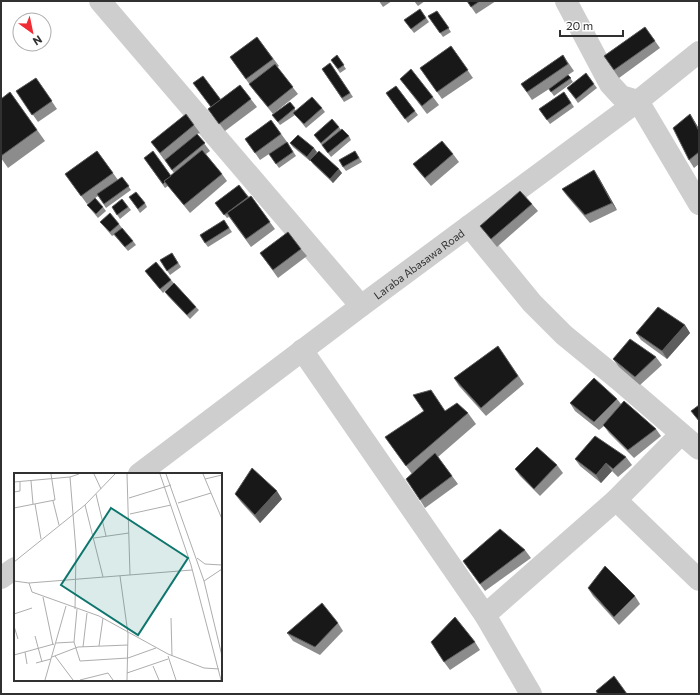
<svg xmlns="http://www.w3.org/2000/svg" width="700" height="695" viewBox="0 0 700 695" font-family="Commissioner,sans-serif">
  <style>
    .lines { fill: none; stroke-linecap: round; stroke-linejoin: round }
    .minor { stroke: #cecece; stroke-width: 22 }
    .wall { fill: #8c8c8c }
    .shaded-wall { fill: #5d5d5d }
    .building { fill: #181818; stroke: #5d5d5d }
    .labels { text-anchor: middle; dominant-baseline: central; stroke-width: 4; stroke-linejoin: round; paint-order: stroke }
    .street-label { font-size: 11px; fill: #313131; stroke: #fff }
    .inset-road { fill: none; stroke: #adadad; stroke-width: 1 }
    .view { fill: #0f766e; fill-opacity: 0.15; stroke: #0f766e; stroke-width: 2 }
    .inset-edge { fill: none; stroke: #313131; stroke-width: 2 }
  </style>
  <rect width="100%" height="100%" fill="#fff"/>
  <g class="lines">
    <g class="minor">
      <path d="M100 1 361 306"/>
      <path d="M566 1 610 84 621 96 638 101 699 204"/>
      <path d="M469 226 532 303 564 335 619 380 699 449"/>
      <path d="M302 350 485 615 531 694"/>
      <path id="s1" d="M139 474 361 306 638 101 699 52"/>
      <path d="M616 500 699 580"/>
      <path d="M1 578 15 568"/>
      <path d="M485 615 616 500 681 434"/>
    </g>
  </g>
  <g class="wall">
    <path d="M379 1H392L383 7Z"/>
    <path d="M414 1H425L418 6Z"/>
    <path d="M467 1H496L476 14Z"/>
    <path d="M420 9 429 22 414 33 404 20Z"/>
    <path d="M437 11 451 32 443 37 428 16Z"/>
    <path d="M645 27 660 48 619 78 604 56Z"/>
    <path d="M257 37 279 66 277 67 298 94 273 114 255 92 230 57Z"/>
    <path d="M451 46 473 78 442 99 420 68Z"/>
    <path d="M337 55 346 69 340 73 331 60Z"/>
    <path d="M563 55 574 71 568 75 573 82 554 96 549 89 532 100 521 84Z"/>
    <path d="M330 63 353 97 344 102 322 69Z"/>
    <path d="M36 78 57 109 38 122 16 91Z"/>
    <path d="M400 79 433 97 439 105 427 114Z"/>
    <path d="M594 84 597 88 578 103 567 88Z"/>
    <path d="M240 85 257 107 225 131 208 109Z"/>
    <path d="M396 86 418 115 408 123 386 93Z"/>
    <path d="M10 92 45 141 8 168 1 158V99Z"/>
    <path d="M564 92 574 107 550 124 539 109Z"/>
    <path d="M290 102 296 111 322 108 325 112 306 128 295 115 280 125 272 115Z"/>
    <path d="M690 114 695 122 699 129V164L694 168 689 160Z"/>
    <path d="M271 120 287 142 260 160 245 139Z"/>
    <path d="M194 125 200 133 197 134 210 151 206 154 222 174 227 181 190 213 168 186 165 188 144 158 171 176 174 173 151 142Z"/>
    <path d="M339 127 341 130 349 136 351 140 331 157 314 135Z"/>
    <path d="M287 142 296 156 279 168 269 154Z"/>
    <path d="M290 143 317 152 310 161 293 147Z"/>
    <path d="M97 151 118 180 122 177 131 190 106 208 98 196 87 204 65 174Z"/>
    <path d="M355 151 362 162 346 171 343 167Z"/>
    <path d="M453 154 459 162 431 186 419 172 413 164Z"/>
    <path d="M310 160 342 173 333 183 313 164Z"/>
    <path d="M599 178 617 210 590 223 567 196 562 189Z"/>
    <path d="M239 185 249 197 251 196 275 229 251 247 229 217 227 218 215 203Z"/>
    <path d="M122 199 131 210 120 219 112 207Z"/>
    <path d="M132 201 145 203 147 207 140 213Z"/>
    <path d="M532 204 538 211 497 247 480 226Z"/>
    <path d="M87 205 103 207 106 211 98 218Z"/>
    <path d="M224 220 232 232 208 247 205 243Z"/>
    <path d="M100 222 119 224 122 228 116 233 133 241 136 245 128 251 114 235 112 236Z"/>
    <path d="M301 249 307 256 278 278 260 253Z"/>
    <path d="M172 253 181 267 170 275 160 260Z"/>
    <path d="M145 271 171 280 196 307 199 310 190 319 168 296 165 292 171 286 163 293Z"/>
    <path d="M685 325 690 333 667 359 641 340 636 333Z"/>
    <path d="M498 346 524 384 486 416 459 386 454 378Z"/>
    <path d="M656 357 662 365 640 385 619 367 613 359Z"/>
    <path d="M617 399 621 404 656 429 661 436 634 458 609 433 604 426 599 430 575 411 570 403Z"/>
    <path d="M445 411 468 413 476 424 438 457 458 484 425 508 420 500 412 474 385 437Z"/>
    <path d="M626 457 632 465 618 477 612 471 601 483 580 466 575 459Z"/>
    <path d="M557 465 563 473 540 496 520 476 515 469Z"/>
    <path d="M235 494 282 499 260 523 241 502Z"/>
    <path d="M525 550 531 558 485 591 463 561Z"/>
    <path d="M588 588 635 596 640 604 619 625 593 596Z"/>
    <path d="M338 623 343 631 320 655 293 641 287 633Z"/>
    <path d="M475 642 480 650 450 670 444 662Z"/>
  </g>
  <g class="shaded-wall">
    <path d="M690 114 695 122 699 129V131Z"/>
    <path d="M314 148 317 152 310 161 307 157Z"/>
    <path d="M339 169 342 173 333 183 330 179Z"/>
    <path d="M594 170 599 178 617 210 612 203Z"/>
    <path d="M685 325 690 333 667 359 662 351Z"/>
    <path d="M606 463 612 471 601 483 596 475Z"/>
    <path d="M277 491 282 499 260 523 255 515Z"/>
  </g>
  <g class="building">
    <path d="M467 1H480L471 7Z"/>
    <path d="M420 9 426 18 411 29 404 20Z"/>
    <path d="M437 11 449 28 440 33 428 16Z"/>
    <path d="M645 27 655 41 614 70 604 56Z"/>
    <path d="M257 37 273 59 246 79 230 57Z"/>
    <path d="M451 46 468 70 437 92 420 68Z"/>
    <path d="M337 55 344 65 338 69 331 60Z"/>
    <path d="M563 55 568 64 527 92 521 84Z"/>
    <path d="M330 63 350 93 342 98 322 69Z"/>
    <path d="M275 64 293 87 268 107 249 84Z"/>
    <path d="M411 69 433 97 422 106 400 79Z"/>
    <path d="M586 73 594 84 576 99 567 88Z"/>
    <path d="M568 75 571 78 551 92 549 89Z"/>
    <path d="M203 76 221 100 211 107 193 83Z"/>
    <path d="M36 78 52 101 32 115 16 91Z"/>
    <path d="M240 85 251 99 219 124 208 109Z"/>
    <path d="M396 86 415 111 405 119 386 93Z"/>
    <path d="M10 92 37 130 1 156V99Z"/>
    <path d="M564 92 571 103 547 120 539 109Z"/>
    <path d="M312 97 322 108 304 124 293 113Z"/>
    <path d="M290 102 295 108 278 122 272 115Z"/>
    <path d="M186 114 194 125 160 153 151 142Z"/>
    <path d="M690 114 699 131V152L689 160 673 128Z"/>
    <path d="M332 119 339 127 321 143 314 135Z"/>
    <path d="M271 120 281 134 255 153 245 139Z"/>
    <path d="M342 129 349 136 328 153 322 145Z"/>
    <path d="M197 134 205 143 172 170 165 160Z"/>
    <path d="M298 135 314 148 307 157 290 143Z"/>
    <path d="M442 141 453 154 425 178 413 164Z"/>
    <path d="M287 142 293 152 276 164 269 154Z"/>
    <path d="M202 150 222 174 184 205 164 181Z"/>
    <path d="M97 151 113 173 81 196 65 174Z"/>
    <path d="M153 151 171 176 164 181 165 182 163 184 144 158Z"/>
    <path d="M319 151 339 169 330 179 310 160Z"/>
    <path d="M355 151 359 158 343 167 339 160Z"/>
    <path d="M594 170 612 203 585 215 562 189Z"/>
    <path d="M122 177 129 186 104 204 97 194Z"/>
    <path d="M239 185 248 197 224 215 215 203Z"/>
    <path d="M520 191 532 204 491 239 480 226Z"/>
    <path d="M136 192 145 203 138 209 129 197Z"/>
    <path d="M251 196 270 222 246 239 227 213Z"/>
    <path d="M95 198 103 207 96 214 87 205Z"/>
    <path d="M122 199 128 207 117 215 112 207Z"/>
    <path d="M110 213 119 224 110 232 100 222Z"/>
    <path d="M224 220 229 228 205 243 200 235Z"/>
    <path d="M122 228 133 241 125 247 114 234Z"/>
    <path d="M288 232 301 249 273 270 260 253Z"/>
    <path d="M172 253 178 263 167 271 160 260Z"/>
    <path d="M156 262 171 280 160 289 145 271Z"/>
    <path d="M174 283 196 307 187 315 165 292Z"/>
    <path d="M658 307 685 325 662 351 636 333Z"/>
    <path d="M630 339 656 357 635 377 613 359Z"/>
    <path d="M498 346 518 376 481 408 454 378Z"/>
    <path d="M594 378 617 399 594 422 570 403Z"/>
    <path d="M431 390 445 411 457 403 468 413 406 466 385 437 424 411 413 395Z"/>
    <path d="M624 401 656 429 628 450 603 425Z"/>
    <path d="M699 405V421L691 411Z"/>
    <path d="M595 436 626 457 613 469 606 463 596 475 575 459Z"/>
    <path d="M537 447 557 465 534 489 515 469Z"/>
    <path d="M435 453 452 476 420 500 406 479Z"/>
    <path d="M252 468 277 491 255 515 235 494Z"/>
    <path d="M500 529 525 550 480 584 463 561Z"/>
    <path d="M605 566 635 596 614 617 588 588Z"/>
    <path d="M322 603 338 623 315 647 287 633Z"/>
    <path d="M455 617 475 642 444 662 431 642Z"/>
    <path d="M614 676 627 694H598L596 691Z"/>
  </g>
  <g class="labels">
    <g class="street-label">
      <text stroke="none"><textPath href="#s1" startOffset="350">Laraba Abasawa Road</textPath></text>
    </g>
  </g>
  <g transform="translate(14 473)">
    <rect width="208" height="208" fill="#fff"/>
    <path class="inset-road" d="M80 1 87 16M113 1 116 102M146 1 177 92 207 207M152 1 190 108 208 183M189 1 208 46M56 4 62 78 61 136M191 6 208 2M17 8 19 31M0 9 56 4 65 1M0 19 6 18V9M82 21 92 63M115 25 157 12M39 28 45 52M164 30 197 20M21 31 27 66M71 32 89 104M0 35 41 27 37 1M116 41 157 32M80 65 115 60M183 85 191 91 208 92M0 89 71 32 101 1M106 103 114 161 113 207M0 108 15 110 178 97M190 108 208 96M15 110 18 119 85 143 154 181 190 195 205 196M29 124 39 172M63 136 60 169 66 188 114 185 142 175M0 141 18 135M157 145 158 183M0 153 4 166M21 163 28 189M42 170 60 169M85 173 89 145M69 174 73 140M11 179 13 191M0 182 40 171M41 183 59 207M154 183 162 207M38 184 64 174 114 172M22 190 37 186M139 193 145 207M113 200 154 186M31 207 52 133M66 207 94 200 99 207"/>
    <path class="view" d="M97 35 174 85 124 162 47 112Z"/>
    <rect width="208" height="208" class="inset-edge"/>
  </g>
  <rect width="700" height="695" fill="none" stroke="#313131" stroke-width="4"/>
  <g transform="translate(32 32) rotate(147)"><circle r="19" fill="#ffffff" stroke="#adadad"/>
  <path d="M0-3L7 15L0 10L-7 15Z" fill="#f02c34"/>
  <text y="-6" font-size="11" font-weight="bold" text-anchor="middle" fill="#313131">N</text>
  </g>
  <path d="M560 30v6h63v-6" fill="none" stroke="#313131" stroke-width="2"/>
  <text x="566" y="30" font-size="12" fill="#313131" stroke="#ffffff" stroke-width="3" paint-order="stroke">20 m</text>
</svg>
